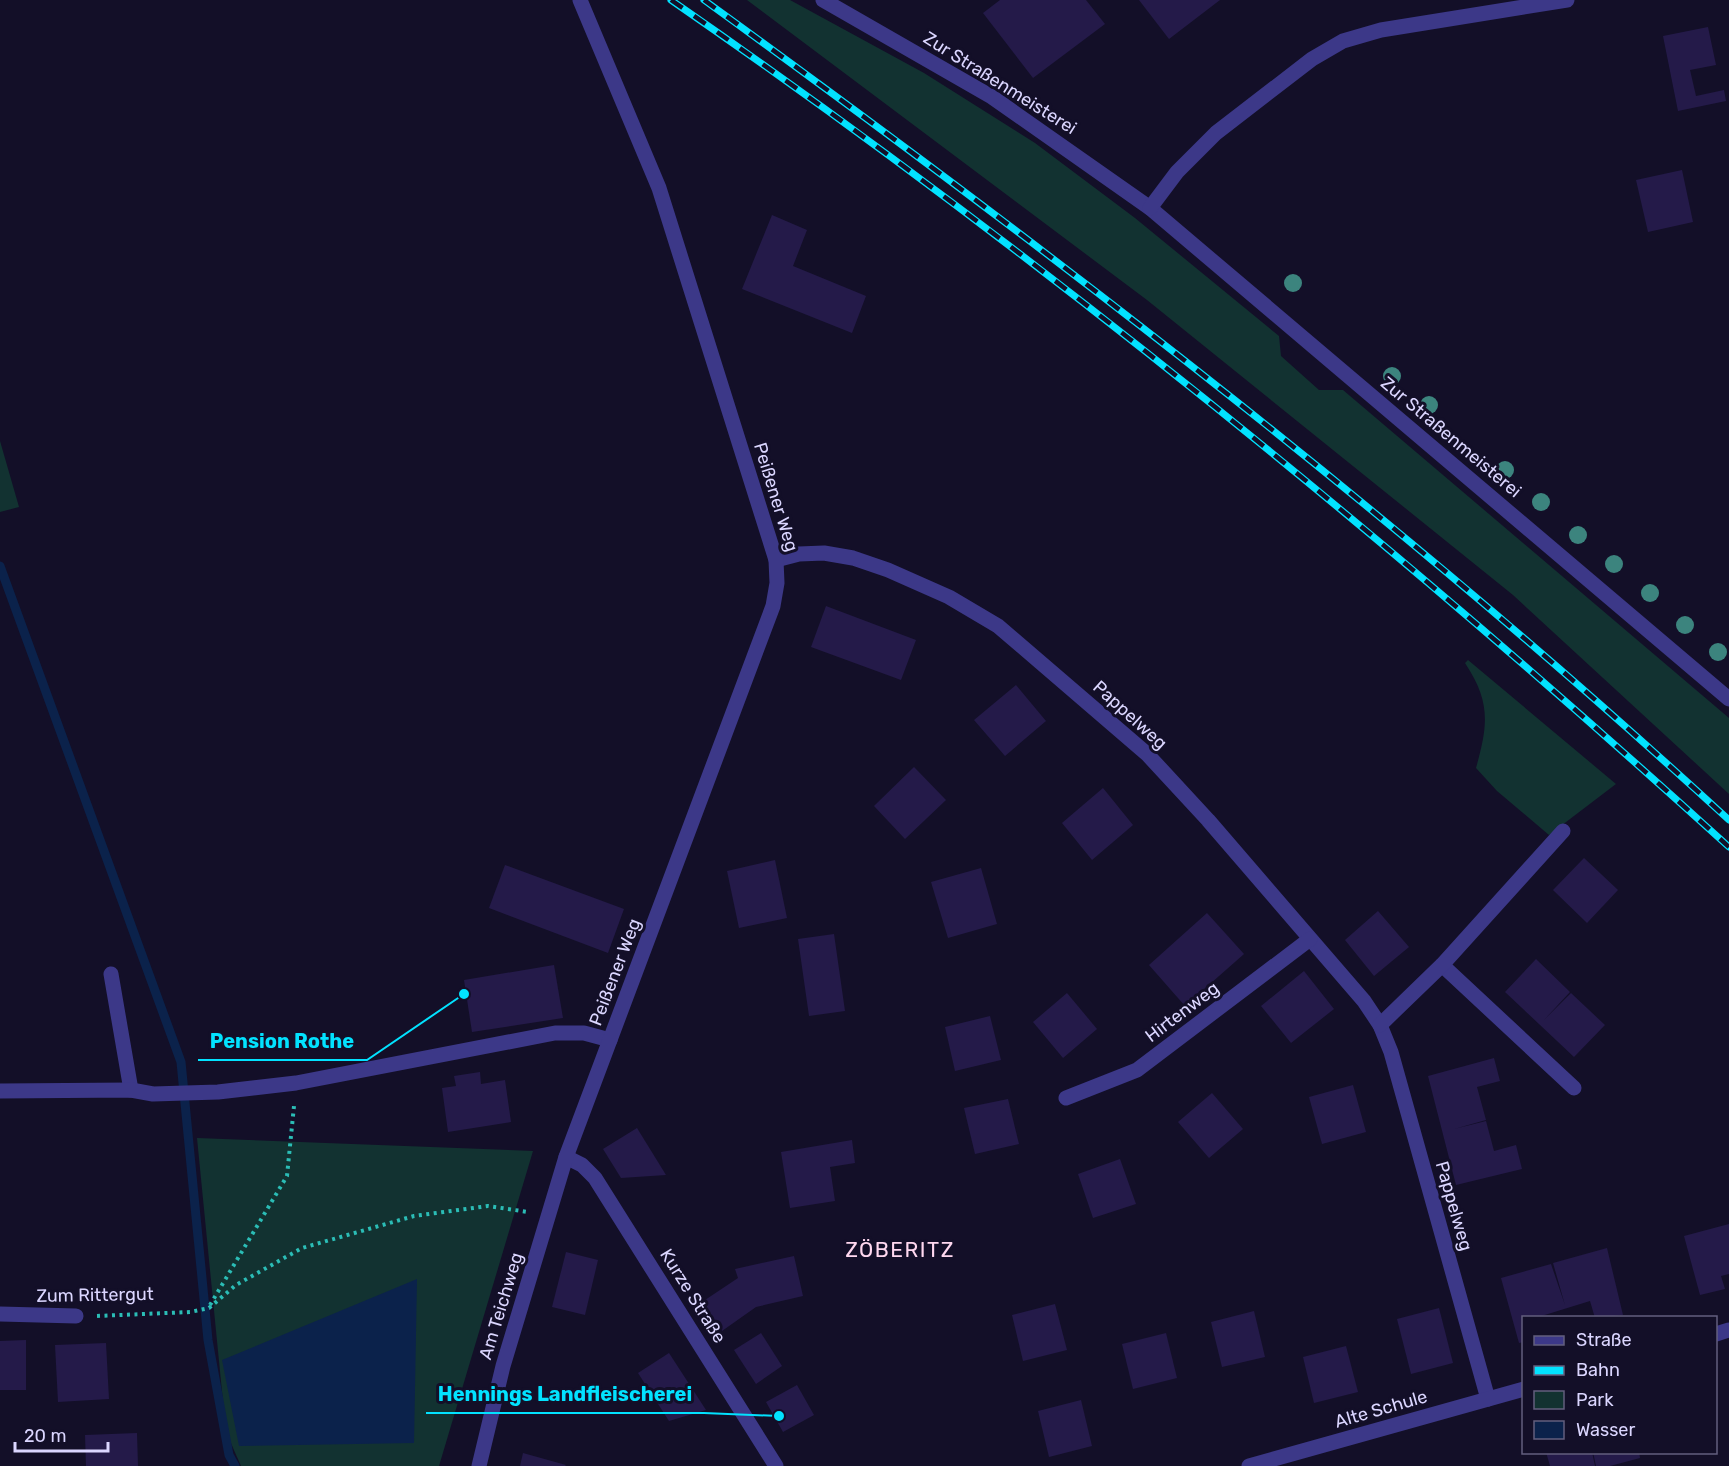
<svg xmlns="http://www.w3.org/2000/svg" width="1729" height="1466" viewBox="0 0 1729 1466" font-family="Rubik,sans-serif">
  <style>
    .green { fill: #123231 }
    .water { fill: #0b224b }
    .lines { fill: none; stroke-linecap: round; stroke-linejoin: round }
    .stream { stroke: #0b224b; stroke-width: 9 }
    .building { fill: #241a49 }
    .path { stroke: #2bbdb6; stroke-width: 4; stroke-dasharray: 3 4.5; stroke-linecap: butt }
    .minor { stroke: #3c3888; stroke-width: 15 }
    .rail-casing { stroke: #02e2ff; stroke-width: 7 }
    .rail { stroke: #130f28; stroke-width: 4.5; stroke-dasharray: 14; stroke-linecap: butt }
    .tree { fill: #3c847e }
    .labels { text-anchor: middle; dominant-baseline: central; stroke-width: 6; stroke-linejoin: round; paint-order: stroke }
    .street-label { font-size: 18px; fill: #dbd6ff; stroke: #130f28 }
    .quarter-label { font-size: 21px; letter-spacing: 1.5px; fill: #ffd8f0; stroke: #130f28 }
    .leader { fill: none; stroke: #02e2ff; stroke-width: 2 }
    .callout-dot { fill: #02e2ff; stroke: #130f28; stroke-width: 2 }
    .callout-label { font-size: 20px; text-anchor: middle; font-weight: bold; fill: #02e2ff; stroke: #130f28; stroke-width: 6; stroke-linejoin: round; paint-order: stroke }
  </style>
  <rect width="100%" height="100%" fill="#130f28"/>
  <g class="green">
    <path d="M747 0H790L924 73 1035 143 1135 218 1279 336 1281 356 1319 390H1343L1729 718V794L1513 595 1147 300Z"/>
    <path d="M0 441 19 507 0 512Z"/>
    <path d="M1468 660 1616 784 1549 835 1497 791 1476 768C1488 725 1491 702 1465 663Z"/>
    <path d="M197 1138 533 1151 439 1466H241L226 1432Z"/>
  </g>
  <path class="water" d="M417 1279 414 1443 239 1446 222 1360Z"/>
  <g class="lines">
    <path class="stream" d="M0 566 181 1062 208 1340 229 1455 235 1466"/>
  </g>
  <g class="building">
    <path d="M1000 0H1086L1105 24 1033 78 983 13Z"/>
    <path d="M1139 0H1220L1169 39Z"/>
    <path d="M1708 27 1716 65 1690 70 1696 96 1724 90 1726 101 1678 111 1663 36Z"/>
    <path d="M1682 170 1693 222 1648 232 1636 180Z"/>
    <path d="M772 215 807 230 793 266 866 296 852 333 742 289Z"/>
    <path d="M826 606 916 640 901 680 811 647Z"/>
    <path d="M1016 685 1046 721 1005 756 974 720Z"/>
    <path d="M914 767 946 800 905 839 874 806Z"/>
    <path d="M1103 788 1133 825 1092 860 1062 823Z"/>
    <path d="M1584 858 1618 890 1587 923 1553 890Z"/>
    <path d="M775 860 787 918 739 928 727 871Z"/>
    <path d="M505 865 624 909 608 953 489 908Z"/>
    <path d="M981 868 997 924 948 938 931 882Z"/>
    <path d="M1378 911 1409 947 1374 976 1345 940Z"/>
    <path d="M1207 913 1244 954 1185 1006 1149 965Z"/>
    <path d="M834 934 845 1011 809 1016 798 939Z"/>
    <path d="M1536 959 1570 992 1544 1020 1571 993 1605 1025 1574 1057 1505 992Z"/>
    <path d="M554 965 563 1018 472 1032 464 980Z"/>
    <path d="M1304 971 1334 1009 1291 1043 1261 1006Z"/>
    <path d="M1067 993 1097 1029 1063 1058 1033 1022Z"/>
    <path d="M990 1016 1001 1060 955 1071 945 1027Z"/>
    <path d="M1494 1058 1500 1081 1477 1087 1486 1120 1454 1129 1486 1121 1494 1151 1516 1145 1522 1169 1456 1185 1428 1076Z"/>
    <path d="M480 1072 481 1084 505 1080 511 1122 448 1132 442 1088 456 1086 454 1076Z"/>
    <path d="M1353 1085 1366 1132 1322 1144 1309 1097Z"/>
    <path d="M1212 1093 1243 1129 1209 1158 1178 1122Z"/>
    <path d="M1008 1099 1019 1144 975 1154 964 1108Z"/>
    <path d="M637 1128 666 1175 621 1178 603 1149Z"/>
    <path d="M852 1140 855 1163 830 1167 835 1201 790 1208 781 1152Z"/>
    <path d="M1120 1159 1136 1204 1093 1218 1078 1174Z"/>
    <path d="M1729 1224V1274L1721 1276 1725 1289 1700 1295 1684 1236Z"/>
    <path d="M1607 1248 1623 1315 1595 1318 1590 1301 1535 1318H1524V1342L1519 1343 1501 1278 1551 1264 1565 1305 1553 1263Z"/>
    <path d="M566 1252 598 1260 585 1315 552 1307Z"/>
    <path d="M794 1256 803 1296 756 1307 722 1331 702 1302 738 1278 735 1269Z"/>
    <path d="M1055 1304 1067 1350 1023 1361 1012 1315Z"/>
    <path d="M1439 1308 1453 1363 1411 1374 1397 1319Z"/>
    <path d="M1254 1311 1265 1357 1222 1367 1211 1322Z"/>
    <path d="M761 1333 782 1366 756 1384 734 1350Z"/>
    <path d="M1166 1333 1177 1378 1133 1389 1122 1344Z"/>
    <path d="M26 1340V1390H0V1341Z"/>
    <path d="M106 1343 109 1399 58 1402 55 1345Z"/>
    <path d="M1346 1346 1358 1392 1314 1403 1303 1357Z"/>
    <path d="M669 1353 706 1410 669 1421 638 1373Z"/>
    <path d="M797 1385 814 1415 783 1432 766 1402Z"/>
    <path d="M1081 1400 1092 1446 1049 1457 1038 1411Z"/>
    <path d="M137 1433 138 1466H86L85 1435Z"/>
    <path d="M1546 1452H1592L1595 1466H1550Z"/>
    <path d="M1593 1452H1639L1640 1458 1610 1466H1596Z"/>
    <path d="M523 1453 566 1465 565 1466H520Z"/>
  </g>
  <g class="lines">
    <g class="path">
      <path d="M210 1305 287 1176 294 1106"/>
      <path d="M97 1316 190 1312 209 1308 236 1285 302 1248 414 1216 488 1206 528 1212"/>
    </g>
    <g class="minor">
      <path d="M823 0 992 97 1150 208 1729 699"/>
      <path d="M1150 208 1177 172 1216 133 1312 59 1343 41 1381 30 1567 0"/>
      <path d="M776 560 799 554 824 553 853 558 888 570 949 597 998 626 1147 754 1208 820 1364 1001 1380 1025 1391 1052 1488 1399"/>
      <path d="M1442 965 1574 1088"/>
      <path d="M111 974 131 1090"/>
      <path d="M1380 1025 1442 965 1563 831"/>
      <path d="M0 1091 131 1090 153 1094 218 1092 296 1083 555 1033H584L610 1040"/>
      <path d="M1066 1098 1137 1070 1310 939"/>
      <path d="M566 1157 582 1165 595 1178 776 1466"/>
      <path d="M0 1314 76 1316"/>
      <path d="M1716 1334 1729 1330"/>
      <path d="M479 1466 503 1366 566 1157 773 606 777 583 776 560 659 188 580 0"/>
      <path d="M1249 1466 1524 1389"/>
    </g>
    <defs>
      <g id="rail">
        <path d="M671 0C1043 257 1394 543 1729 847"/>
        <path d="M704 0C1059 257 1406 523 1729 820"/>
      </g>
    </defs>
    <use href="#rail" class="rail-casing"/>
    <use href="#rail" class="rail"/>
  </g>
  <g class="tree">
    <circle cx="1293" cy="283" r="9"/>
    <circle cx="1392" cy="376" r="9"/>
    <circle cx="1429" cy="405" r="9"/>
    <circle cx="1505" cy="470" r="9"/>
    <circle cx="1541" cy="502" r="9"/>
    <circle cx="1578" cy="535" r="9"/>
    <circle cx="1614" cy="564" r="9"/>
    <circle cx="1650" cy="593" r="9"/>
    <circle cx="1685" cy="625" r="9"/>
    <circle cx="1718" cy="652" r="9"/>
  </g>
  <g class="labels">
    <g class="street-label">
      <text transform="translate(1000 83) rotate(32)">Zur Straßenmeisterei</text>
      <text transform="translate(1451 437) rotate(40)">Zur Straßenmeisterei</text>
      <text transform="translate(776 497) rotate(73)">Peißener Weg</text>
      <text transform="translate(1130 715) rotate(42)">Pappelweg</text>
      <text transform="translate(615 972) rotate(-69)">Peißener Weg</text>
      <text transform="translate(1182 1012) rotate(-37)">Hirtenweg</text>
      <text transform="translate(1454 1206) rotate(74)">Pappelweg</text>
      <text transform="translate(95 1295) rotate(-1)">Zum Rittergut</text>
      <text transform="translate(693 1296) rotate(58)">Kurze Straße</text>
      <text transform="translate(501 1306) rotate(-73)">Am Teichweg</text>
      <text transform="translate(1381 1409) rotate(-16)">Alte Schule</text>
    </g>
    <g class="quarter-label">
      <text x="900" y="1249">ZÖBERITZ</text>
    </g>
  </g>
  <path class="leader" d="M464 994L367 1060H198M779 1416L704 1413H426"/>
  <g class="callout-dot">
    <circle cx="464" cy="994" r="6"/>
    <circle cx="779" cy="1416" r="6"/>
  </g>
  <g class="callout-label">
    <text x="282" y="1048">Pension Rothe</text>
    <text x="565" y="1401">Hennings Landfleischerei</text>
  </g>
  <rect x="1522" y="1316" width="195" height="138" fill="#130f28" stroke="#635f7e" stroke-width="1.5"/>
  <rect x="1534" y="1336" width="30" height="9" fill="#3c3888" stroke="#635f7e" stroke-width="1.5"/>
  <text x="1576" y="1346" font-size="18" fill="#dbd6ff">Straße</text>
  <rect x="1534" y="1366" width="30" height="9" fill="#02e2ff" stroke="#635f7e" stroke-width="1.5"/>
  <text x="1576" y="1376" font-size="18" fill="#dbd6ff">Bahn</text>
  <rect x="1534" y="1391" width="30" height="18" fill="#123231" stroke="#635f7e" stroke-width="1.5"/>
  <text x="1576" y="1406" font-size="18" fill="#dbd6ff">Park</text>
  <rect x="1534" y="1421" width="30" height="18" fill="#0b224b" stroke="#635f7e" stroke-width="1.5"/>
  <text x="1576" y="1436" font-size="18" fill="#dbd6ff">Wasser</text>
  <path d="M15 1442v9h93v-9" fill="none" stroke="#dbd6ff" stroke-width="3"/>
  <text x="24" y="1442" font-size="18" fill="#dbd6ff" stroke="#130f28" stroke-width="4.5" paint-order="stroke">20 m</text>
</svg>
